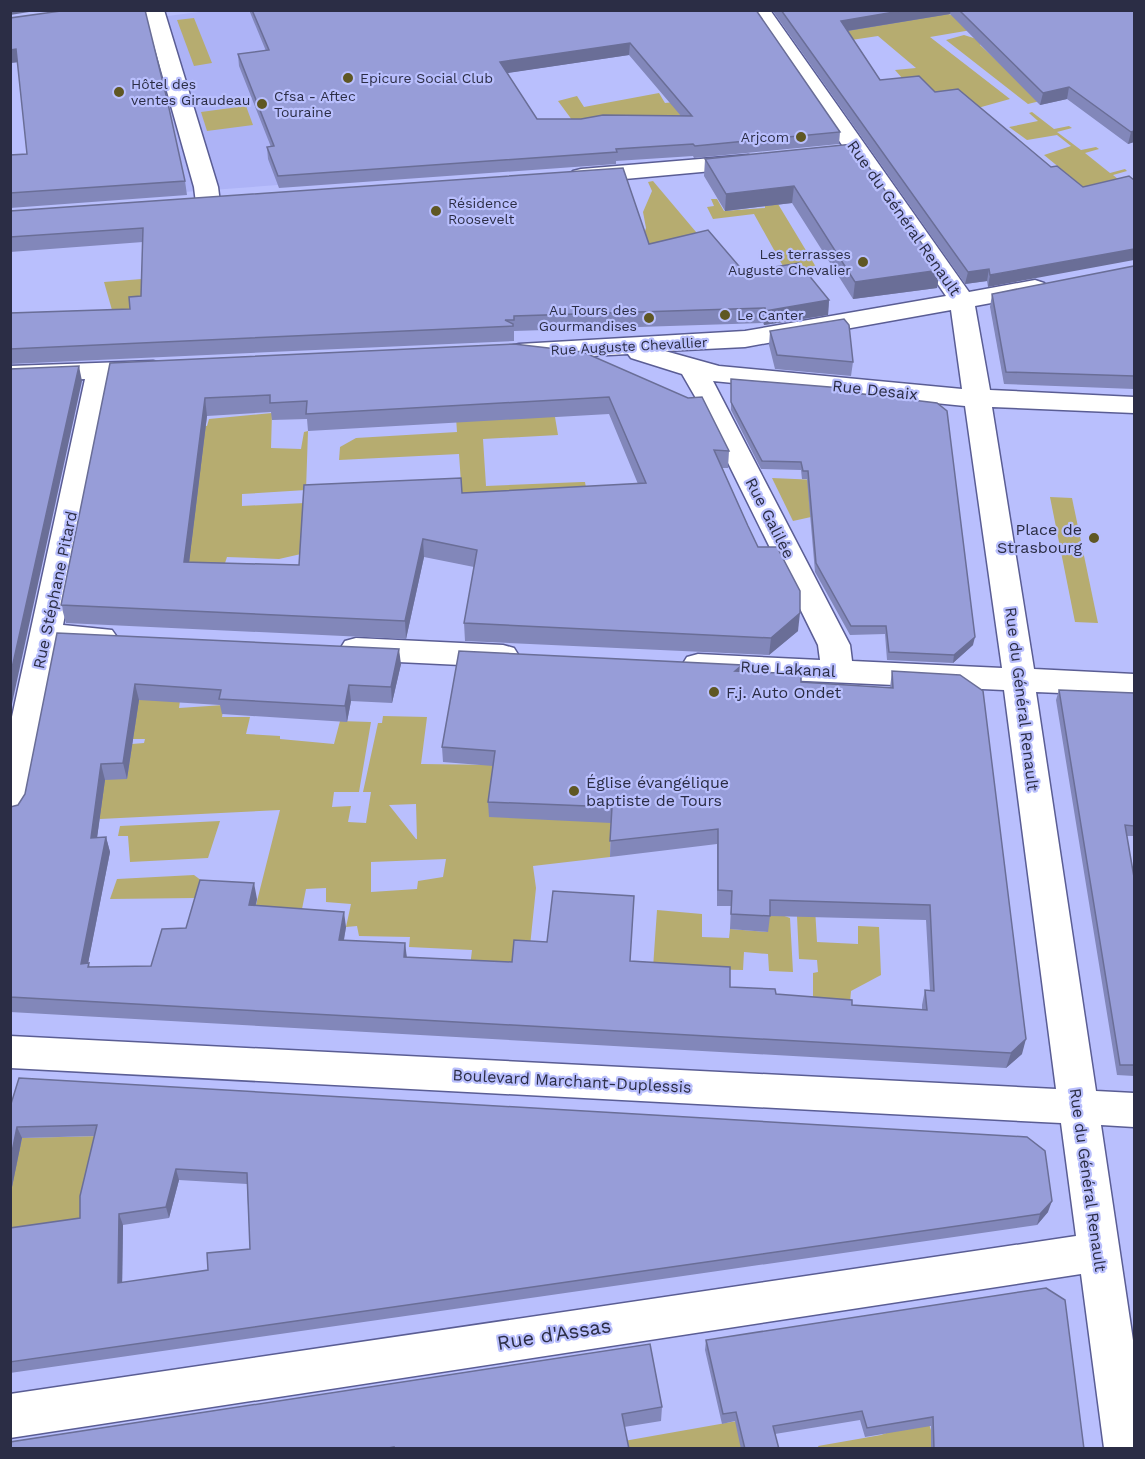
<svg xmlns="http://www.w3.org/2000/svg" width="1145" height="1459" viewBox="0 0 1145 1459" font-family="'Work Sans',sans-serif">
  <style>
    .built { fill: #adb3f6 }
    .green { fill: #b6ac70; fill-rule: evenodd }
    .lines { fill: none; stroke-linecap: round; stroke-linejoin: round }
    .minor-casing { stroke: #5a5d94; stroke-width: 3 }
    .minor { fill: #fff; fill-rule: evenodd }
    .wall { fill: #8287ba; fill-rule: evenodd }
    .shaded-wall { fill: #6a6e97 }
    .building { fill: #979dd8; stroke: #6a6e97; stroke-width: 1.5; fill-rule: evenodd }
    .poi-dot { fill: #5f5723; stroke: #b9bffd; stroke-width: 2 }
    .labels { text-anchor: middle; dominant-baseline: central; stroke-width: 4.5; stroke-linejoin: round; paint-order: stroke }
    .far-poi-label { font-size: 14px; fill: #2b2d45; stroke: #b9bffd; text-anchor: start }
    .far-street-label { font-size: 14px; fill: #2b2d45; stroke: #b9bffd }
    .street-label { font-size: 16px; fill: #2b2d45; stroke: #b9bffd }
    .poi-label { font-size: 16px; fill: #2b2d45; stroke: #b9bffd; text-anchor: start }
    .near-street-label { font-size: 20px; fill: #2b2d45; stroke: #b9bffd }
  </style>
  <rect width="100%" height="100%" fill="#b9bffd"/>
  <path class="built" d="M215 10 249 11 255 23 359 179 184 192 65 29Z"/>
  <g class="green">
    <path d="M939 11 989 27 930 37 1010 99 967 111 910 87 895 70 916 68 878 36 838 42 832 33Z"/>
    <path d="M194 18 212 63 194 66 177 20Z"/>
    <path d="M964 35 983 41 980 45 1040 101 1028 104 946 40Z"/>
    <path d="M659 93 665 103 721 97 743 113 575 124 558 101 577 96 584 107Z"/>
    <path d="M246 106 253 125 207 131 201 112Z"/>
    <path d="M1032 112 1054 129 1069 126 1072 128 1057 132 1081 150 1096 147 1099 149 1085 153 1110 173 1125 169 1127 171 1113 175 1134 192 1093 195 1044 155 1071 146 1057 135 1027 140 1009 127 1038 121 1029 113Z"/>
    <path d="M653 181 707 245 651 252 642 240 646 228 643 212 652 191 648 182Z"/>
    <path d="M711 199H717L724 211 765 208V206L778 204 819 272 788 275 754 214 713 219 707 207 714 206Z"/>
    <path d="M167 277 164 307 112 310 104 282Z"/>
    <path d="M272 413 271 448 301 449 304 432 308 431 306 490 242 494V506L305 503 301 554 279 559 227 557 219 581 187 580 159 426H207L209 419Z"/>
    <path d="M456 417H555L558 435 483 439 486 486 582 482H585L587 494 463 511 459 454 339 460 340 447 356 438 457 432Z"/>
    <path d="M772 478 841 481 811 517 793 521Z"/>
    <path d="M1050 497 1072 498 1098 623 1075 622Z"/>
    <path d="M130 658 181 693 179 708 224 705 222 717H250L246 734 280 736V739L334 744 340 721 371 722 359 792H334L332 807 351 806 348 822 366 823 371 792H363L378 723H382L383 716 427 717 421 764 496 765 611 823 610 857 533 866 536 888 529 956 512 972 469 975 472 950 409 947 410 937 359 936 357 926 346 927 351 904 326 902V888L306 889 288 979 252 921 280 810 100 819 91 780 127 778 132 744 144 743 145 739H119ZM416 804 417 839H416L389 805ZM446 859 443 877 418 881 417 889 371 892V862Z"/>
    <path d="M220 821 208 858 130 862 128 836H118L120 826Z"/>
    <path d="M194 875 202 881 195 898 110 899 117 879Z"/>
    <path d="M815 908 817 942 858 944V926L879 927 881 975 851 991 849 1015 813 1012V973L818 972 817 960 799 959 797 916Z"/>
    <path d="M657 910 702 914V937L729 938 730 929 768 932V910L790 918 793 972 769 971 768 954 744 952 743 970 653 968Z"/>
    <path d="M101 1136 78 1230 11 1240 10 1187 22 1138Z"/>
    <path d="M766 1416 774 1448H625L624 1441Z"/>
    <path d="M927 1418 937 1448H819L818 1446 881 1435Z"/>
  </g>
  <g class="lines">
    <defs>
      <g id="minor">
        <path d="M144 10H164L218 187 220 203 216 208H200L196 203 194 187Z"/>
        <path d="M749 10H770L969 292 1035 280 1044 283 1048 288 1044 293 975 306 990 390 1134 397V413L992 407 1034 669 1134 674V696L1036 692 1096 1091 1134 1093V1127L1101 1125 1134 1347V1448H1104L1081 1274 10 1438V1394L1076 1236 1061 1123 10 1068V1036L1056 1089 1004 690 698 676 687 673 682 665 687 657 698 654 820 660 818 645 697 400 682 374 631 358 628 354 519 360 510 358 506 352 510 346 519 344 745 331 946 296ZM951 310 962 389 719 366 665 351 745 347ZM713 381 965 406 1002 668 852 661 850 645Z"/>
        <path d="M748 155 756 157 760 162 756 167 581 183 573 181 569 176 573 171 581 169Z"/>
        <path d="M153 361 162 363 166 369 162 375 112 378 63 625 112 630 117 637 112 644 101 648 59 646 27 809 22 818 10 822V726L85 379 10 382V366Z"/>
        <path d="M356 638 503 645 514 648 519 656 514 664 503 667 356 660 345 657 340 649 345 641Z"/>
      </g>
    </defs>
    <use href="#minor" class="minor-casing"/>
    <use href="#minor" class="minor"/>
  </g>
  <g class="wall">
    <path d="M249 10H756L840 132 839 144 694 158 693 156 616 161V164L279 188 268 159 267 147H271L239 66 238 54 266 51ZM629 55 681 116 581 119H537L507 73Z"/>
    <path d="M772 10H1134V142L1128 144 1067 99 1040 105 950 14 848 31 880 80 935 92 1051 167 988 287 987 281 965 284Z"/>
    <path d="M10 18 185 181 187 195 10 208V155L27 154 18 62 10 63Z"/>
    <path d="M853 144 940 270 937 288 853 299 792 203 725 211 704 176 705 159Z"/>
    <path d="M10 211 649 244 744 272 829 300 828 315 764 325 763 323 514 331V341L10 364V313L130 309 141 296 143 242 10 252Z"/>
    <path d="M1134 266V389L1004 384 990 307 992 294Z"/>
    <path d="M770 331 853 362 851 376 775 369 769 345Z"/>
    <path d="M514 344 729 451 728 468H722L748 526 798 631 769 655 465 641 464 623 474 567 424 557 406 639 66 623 61 605 110 363ZM271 412 272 420 307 419 308 431 609 414 638 484 462 493 299 565 189 562 207 416Z"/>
    <path d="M731 379 855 393 973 645 953 663 887 660 885 634 850 635 815 572 807 479H802L801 470 761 469 731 410Z"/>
    <path d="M57 633 401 664 392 703 351 701 347 722 222 714 220 705 139 700 127 779 105 780 97 837H106L110 852 88 963 90 967 151 966 186 928 257 899 256 905 346 927 344 940 407 957 512 962 634 896 630 961 730 987 852 1005 922 1010V1005L925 990 930 991 926 920 770 916 768 932 730 929 731 906H717V844L610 857 611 823 489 817 488 802 493 766 443 762 442 747 742 665 741 671 801 682 890 688 892 671 1022 1054 1006 1068 10 1012V807L18 805 25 794Z"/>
    <path d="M1059 690 1134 693V836H1127L1134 877V1076L1117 1075 1056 700Z"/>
    <path d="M10 1107 1048 1212 1037 1225 10 1373V1228L80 1218 95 1136 22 1138 12 1187H10ZM179 1180 247 1184 250 1249 208 1270 122 1283 123 1225 169 1218Z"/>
    <path d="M706 1340 1084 1449H931V1426L865 1437 860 1420 775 1434 779 1449H741L735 1421 722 1424 705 1350Z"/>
    <path d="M662 1407 661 1421 624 1427 629 1449H10Z"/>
  </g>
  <g class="shaded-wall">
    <path d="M10 10H42L10 15Z"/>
    <path d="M906 10H951L950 14 840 32 841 21Z"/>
    <path d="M630 43 629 55 501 74 500 62Z"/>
    <path d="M16 49 19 62 10 63V50Z"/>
    <path d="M1069 87 1067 99 1040 105 1043 93Z"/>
    <path d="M1134 131V142L1128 144 1131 132Z"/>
    <path d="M794 186 792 203 725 211 726 194Z"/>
    <path d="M1134 249V260L988 287 990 275Z"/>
    <path d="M989 269 987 281 965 284 968 272Z"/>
    <path d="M940 270 937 288 853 299 855 282Z"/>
    <path d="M829 300 828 315 764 325 765 311Z"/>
    <path d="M79 366 82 381 10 713V677Z"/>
    <path d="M205 398 207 416 187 580 184 562Z"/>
    <path d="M423 539 424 557 406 639 405 621Z"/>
    <path d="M800 613 798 631 769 655 771 638Z"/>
    <path d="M975 637 973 645 953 663 954 655Z"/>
    <path d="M399 649 401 664 392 703 391 687Z"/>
    <path d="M742 665 741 680 735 671Z"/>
    <path d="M135 684 139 700 127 779 123 763Z"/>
    <path d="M349 685 351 701 347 722 345 706Z"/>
    <path d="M101 764 105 780 95 853 91 838Z"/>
    <path d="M106 837 110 852 85 979 81 964Z"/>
    <path d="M254 883 257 899 252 920 249 905Z"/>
    <path d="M344 912 346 927 341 955 339 940Z"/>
    <path d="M405 943 407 958 404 957Z"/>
    <path d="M1026 1039 1022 1054 1006 1068 1011 1053Z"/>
    <path d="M17 1127 22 1138 12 1187 10 1183V1162Z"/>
    <path d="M176 1169 179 1180 169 1218 166 1207Z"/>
    <path d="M1052 1201 1048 1212 1037 1225 1040 1214Z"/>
    <path d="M119 1214 123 1225 122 1294 118 1283Z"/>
  </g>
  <g class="building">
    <path d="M68 10H145L167 99 185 181 10 193V155L27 154 16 49 10 50V18Z"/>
    <path d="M252 10H756L840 132 695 146 693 144 616 149 617 152 278 176 267 147 274 146 238 54 269 50ZM630 43 692 116 603 115 581 119H537L500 62Z"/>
    <path d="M781 10H906L841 21 880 80 919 76 935 92 958 89 1051 167 1057 166 1083 187 1129 176 1134 180V249L990 275 989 269 968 272Z"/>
    <path d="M959 10H1134V131L1131 132 1069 87 1043 93Z"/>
    <path d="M853 144 940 270 855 282 794 186 726 194 705 159Z"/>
    <path d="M623 168 649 244 708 230 744 272 799 263 829 300 765 311V308L514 316V320H505L513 324V326L10 349V313L130 309 129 297 141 296 143 228 10 237V211Z"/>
    <path d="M1134 266V376L1006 372 992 294Z"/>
    <path d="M844 319 849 325 853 362 777 355 770 331Z"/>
    <path d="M514 344 583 352 688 398 702 397 729 451 714 450 748 526 758 547H777L800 591V613L771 638 464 623 477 550 423 539 405 621 61 605 110 363ZM270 395V403L307 401 306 414 609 397 646 483 462 493 461 478 304 485 299 565 184 562 205 398Z"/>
    <path d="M79 366 10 677V369Z"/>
    <path d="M731 379 854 389 855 393 937 403 947 411 975 637 954 655 889 652 886 626H851L816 563 808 471H803L801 462 762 461 731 402Z"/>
    <path d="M57 633 399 649 391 687 349 685 345 706 219 699 221 690 135 684 123 763 101 764 91 838 106 837 81 964 89 963 88 967 151 966 162 929 186 928 200 880 254 883 249 905 344 912 339 940 405 943 404 957 512 962 514 940 547 942 553 891 634 896 630 961 730 967V987L775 989 776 994 852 1000V1005L927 1010 925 990 934 991 930 905 770 900V916L731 914 732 891 718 890V829L610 841 612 807 488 802 495 751 442 747 459 651 742 665 735 671 801 674V682L893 688 892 671 960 675 983 691 1026 1039 1011 1053 10 997V807L18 805 25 794Z"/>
    <path d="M1059 690 1134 693V826L1125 825 1134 877V1065H1120Z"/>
    <path d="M19 1078 1027 1137 1045 1151 1052 1201 1040 1214 10 1362V1228L80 1218V1196L97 1125 17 1127 10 1162V1107ZM176 1169 247 1173 250 1249 207 1253 208 1270 118 1283 119 1214 166 1207Z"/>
    <path d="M1046 1288 1065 1300 1084 1449H934L933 1417 867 1428 862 1411 773 1426 779 1449H745L736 1412 723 1414 706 1340Z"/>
    <path d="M650 1344 662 1407 622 1414 629 1449H394V1447L383 1449H10V1442Z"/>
  </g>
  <g class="poi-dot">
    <circle cx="348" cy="78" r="6"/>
    <circle cx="119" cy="92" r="6"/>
    <circle cx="262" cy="104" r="6"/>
    <circle cx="801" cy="137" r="6"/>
    <circle cx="436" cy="211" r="6"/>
    <circle cx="863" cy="262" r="6"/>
    <circle cx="725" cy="315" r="6"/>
    <circle cx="649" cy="318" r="6"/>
    <circle cx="1094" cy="538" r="6"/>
    <circle cx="714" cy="692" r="6"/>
    <circle cx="574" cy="791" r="6"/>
  </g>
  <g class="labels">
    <g class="far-poi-label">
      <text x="360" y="78">Epicure Social Club</text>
      <text x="131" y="84">Hôtel des<tspan x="131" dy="16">ventes Giraudeau</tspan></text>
      <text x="274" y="96">Cfsa - Aftec<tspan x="274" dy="16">Touraine</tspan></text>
      <text x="789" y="137" text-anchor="end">Arjcom</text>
      <text x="448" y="203">Résidence<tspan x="448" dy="16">Roosevelt</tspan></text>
      <text x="851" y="254" text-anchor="end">Les terrasses<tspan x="851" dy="16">Auguste Chevalier</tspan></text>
      <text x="637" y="310" text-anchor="end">Au Tours des<tspan x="637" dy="16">Gourmandises</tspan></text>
      <text x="737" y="315">Le Canter</text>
    </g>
    <g class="far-street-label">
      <text transform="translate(629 346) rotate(-3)">Rue Auguste Chevallier</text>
    </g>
    <g class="street-label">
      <text transform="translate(904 218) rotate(55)">Rue du Général Renault</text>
      <text transform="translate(875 390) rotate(6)">Rue Desaix</text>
      <text transform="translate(770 518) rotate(63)">Rue Galilée</text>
      <text transform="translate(55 590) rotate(-78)">Rue Stéphane Pitard</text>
      <text transform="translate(788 669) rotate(3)">Rue Lakanal</text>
      <text transform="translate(1022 699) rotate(83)">Rue du Général Renault</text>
      <text transform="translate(572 1081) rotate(3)">Boulevard Marchant-Duplessis</text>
      <text transform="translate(1088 1180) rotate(82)">Rue du Général Renault</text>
    </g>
    <g class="poi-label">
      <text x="1082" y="529" text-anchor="end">Place de<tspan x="1082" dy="18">Strasbourg</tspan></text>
      <text x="726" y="692">F.j. Auto Ondet</text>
      <text x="586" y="782">Église évangélique<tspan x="586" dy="18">baptiste de Tours</tspan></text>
    </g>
    <g class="near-street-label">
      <text transform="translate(554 1334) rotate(-9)">Rue d'Assas</text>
    </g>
  </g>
  <rect width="1145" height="1459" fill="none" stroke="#2b2d45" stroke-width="24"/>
</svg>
